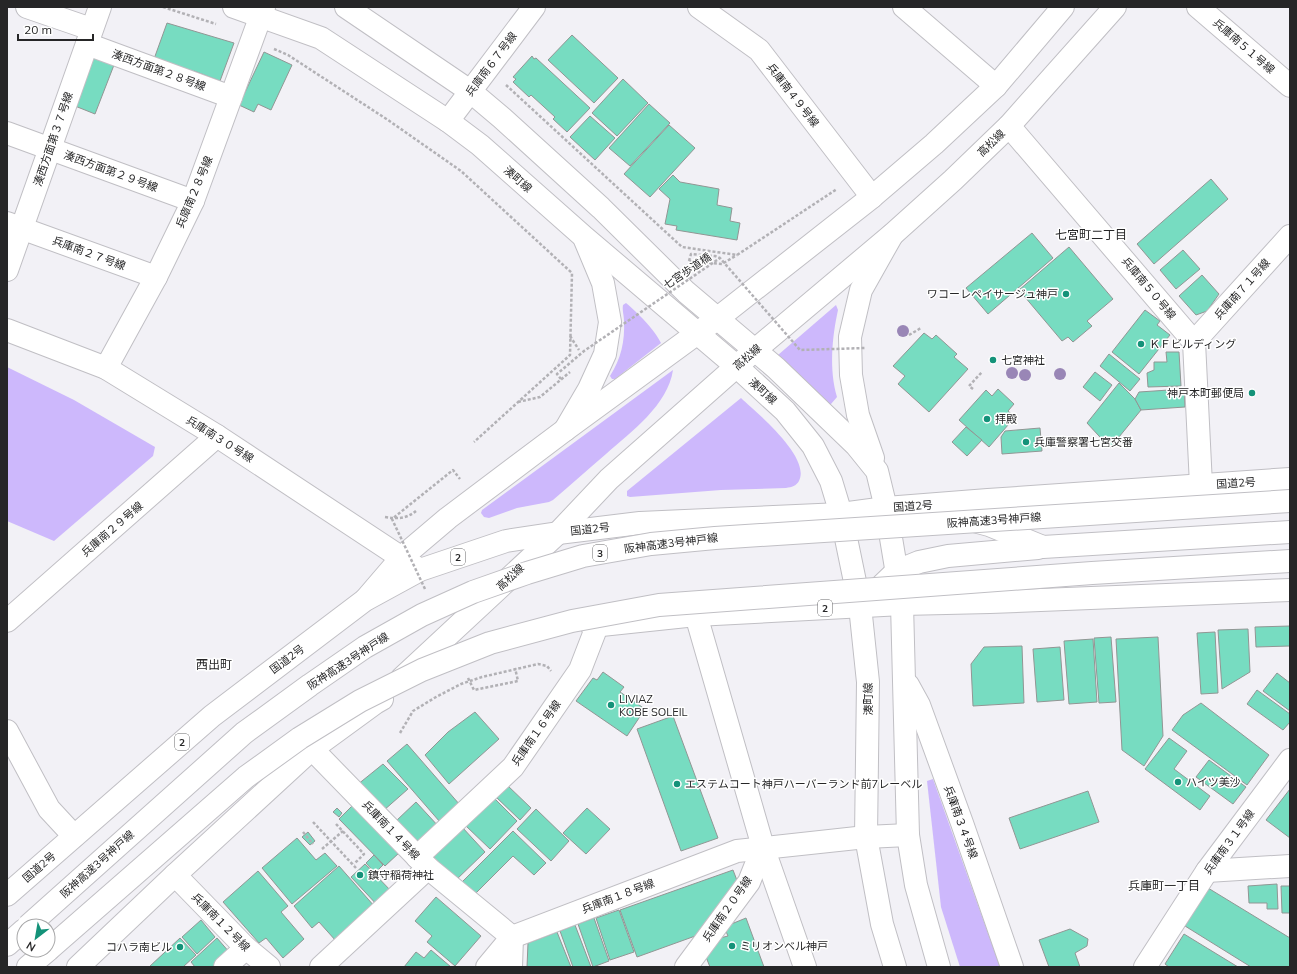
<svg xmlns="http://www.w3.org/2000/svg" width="1297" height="974" viewBox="0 0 1297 974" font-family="Mulish,'Noto Sans JP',sans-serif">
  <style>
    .green { fill: #cdb8fc }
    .building { fill: #77dcc1; stroke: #919694 }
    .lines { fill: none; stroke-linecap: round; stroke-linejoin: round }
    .minor-casing { stroke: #c0bfc4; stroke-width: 24 }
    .major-casing { stroke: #c0bfc4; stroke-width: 24 }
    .highway-casing { stroke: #c0bfc4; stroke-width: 24 }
    .path { stroke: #b2b1b5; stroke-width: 2.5; stroke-dasharray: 3 2; stroke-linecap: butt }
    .minor { stroke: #fff; stroke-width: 22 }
    .major { stroke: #fff; stroke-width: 22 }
    .highway { stroke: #fff; stroke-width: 22 }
    .highway-bridge-casing { stroke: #c0bfc4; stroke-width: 24; stroke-linecap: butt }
    .path-bridge { stroke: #b2b1b5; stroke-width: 2.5; stroke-dasharray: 3 2; stroke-linecap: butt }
    .highway-bridge { stroke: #fff; stroke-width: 22 }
    .tree { fill: #9986b6 }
    .poi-dot { fill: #149279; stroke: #fff; stroke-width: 1.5 }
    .labels { text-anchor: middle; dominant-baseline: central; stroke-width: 3; stroke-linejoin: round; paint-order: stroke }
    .shield { fill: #fff; stroke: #676768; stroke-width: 1 }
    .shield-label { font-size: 10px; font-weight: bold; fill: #262627 }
    .street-label { font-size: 11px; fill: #262627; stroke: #fff }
    .poi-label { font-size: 11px; fill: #262627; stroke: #fff; text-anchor: start }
    .neighbourhood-label { font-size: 12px; fill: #262627; stroke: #fff }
  </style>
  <rect width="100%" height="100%" fill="#f2f1f6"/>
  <g class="green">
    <path d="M626 303C637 312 655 330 661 343L615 379H612L610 376C621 359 625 341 624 321 624 315 622 310 623 305Z"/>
    <path d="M836 305 838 310C832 337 829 370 837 397L831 404 829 405 778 355Z"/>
    <path d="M7 367 74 400 155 447 153 456 54 541 7 521Z"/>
    <path d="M673 370C668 405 631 432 606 454 588 469 571 485 553 500L549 502 517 508 489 518 484 517 481 513 482 510Z"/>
    <path d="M741 398C757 413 811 457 799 481 796 486 792 487 786 488L721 490 630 497 627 496V491Z"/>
    <path d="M933 779 1000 967H960L941 907 927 781Z"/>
  </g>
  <g class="building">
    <path d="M167 23 234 43 220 81 194 71 193 74 154 59Z"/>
    <path d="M572 35 618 78 594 103 548 60Z"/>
    <path d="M264 52 292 65 271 110 258 104 254 112 239 105Z"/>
    <path d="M532 56 534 59 536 58 590 108 567 132 553 119 555 117 531 95 529 97 513 82 516 79 513 77Z"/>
    <path d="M93 57 114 65 95 114 75 106Z"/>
    <path d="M623 79 648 103 617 136 592 113Z"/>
    <path d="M649 104 670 123 630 166 609 148Z"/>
    <path d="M590 116 615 138 595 160 570 137Z"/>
    <path d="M669 125 695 148 650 197 624 174Z"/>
    <path d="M673 175 680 182 719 189 717 205 732 208 730 221 740 223 737 240 676 230 677 226 665 224 670 199 659 189Z"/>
    <path d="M1211 179 1228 199 1154 264 1137 244Z"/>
    <path d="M1032 233 1053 258 988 314 966 288Z"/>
    <path d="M1069 247 1113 299 1087 321 1092 326 1073 342 1068 337 1062 341 1019 290Z"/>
    <path d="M1183 250 1200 269 1176 289 1160 270Z"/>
    <path d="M1202 275 1219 294 1207 311 1196 315 1179 296Z"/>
    <path d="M1145 310 1160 321 1157 325 1170 335 1139 374 1112 352Z"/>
    <path d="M924 333 932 339 936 335 957 354 954 357 968 369 929 412 898 384 905 376 893 366Z"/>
    <path d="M1166 352H1179L1181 386 1148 387 1147 373 1154 370V362H1167Z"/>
    <path d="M1109 354 1140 379 1130 391 1100 366Z"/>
    <path d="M1095 372 1112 385 1100 401 1083 387Z"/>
    <path d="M1119 383 1135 399 1141 410 1110 448 1087 423Z"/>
    <path d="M998 389 1014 404 1008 411 1015 417 989 447 959 420 986 390 992 396Z"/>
    <path d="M1184 389 1185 407 1141 410 1135 399 1139 392Z"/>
    <path d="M966 427 982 440 967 456 952 442Z"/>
    <path d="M1040 428 1042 451 1002 454 1001 437 1005 431Z"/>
    <path d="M1290 626V646L1256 647 1255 627Z"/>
    <path d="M1248 629 1250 672 1222 689 1218 630Z"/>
    <path d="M1215 632 1218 693 1201 694 1197 633Z"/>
    <path d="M1111 637 1116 702 1099 703 1094 638Z"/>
    <path d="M1158 637 1163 736 1144 766 1122 750 1116 639Z"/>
    <path d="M1093 639 1097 702 1069 704 1064 641Z"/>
    <path d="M1022 646 1024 703 973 706 971 664 984 647Z"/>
    <path d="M1060 647 1064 700 1037 702 1033 649Z"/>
    <path d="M603 672 624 687 620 692 645 709 627 736 576 701 593 678 597 680Z"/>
    <path d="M1277 673 1290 683V711L1263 691Z"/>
    <path d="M1257 690 1290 714V722L1283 730 1247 704Z"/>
    <path d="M1201 703 1269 755 1247 785 1172 730 1183 715Z"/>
    <path d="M475 712 499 739 449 784 425 755 448 732Z"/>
    <path d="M673 716 718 838 681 851 637 729Z"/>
    <path d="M1169 738 1187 751 1174 769 1210 796 1200 810 1145 769Z"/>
    <path d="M407 744 460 805 440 822 387 761Z"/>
    <path d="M1209 760 1246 787 1233 804 1196 777Z"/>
    <path d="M383 764 408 789 383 811 357 785Z"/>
    <path d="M507 785 531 808 520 820 496 797Z"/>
    <path d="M1290 789V838L1266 820Z"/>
    <path d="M1088 791 1099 822 1020 849 1009 818Z"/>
    <path d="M494 798 517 821 490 849 466 826Z"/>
    <path d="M416 802 440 828 420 846 396 821Z"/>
    <path d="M354 804 400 852 385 866 339 819Z"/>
    <path d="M337 808 342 813 339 817 333 812Z"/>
    <path d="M587 808 610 829 586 854 563 833Z"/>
    <path d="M536 809 569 841 551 861 517 829Z"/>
    <path d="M462 827 485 852 455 881 434 860V854Z"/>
    <path d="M513 831 546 863 534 875 513 856 474 895 461 883Z"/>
    <path d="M308 832 315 841 310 845 302 837Z"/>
    <path d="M297 838 316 860 325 853 337 866 292 904 262 868Z"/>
    <path d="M374 855 383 865 375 873 366 863Z"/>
    <path d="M365 864 393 893 379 907 351 877Z"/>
    <path d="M339 866 375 907 336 941 319 922 312 928 294 906Z"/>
    <path d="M733 870 738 883 698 935 637 957 620 910Z"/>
    <path d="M258 871 288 906 281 912 304 939 283 958 266 938 259 943 223 902Z"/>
    <path d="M1277 884 1278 909H1267V903H1249L1248 886Z"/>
    <path d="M1281 886H1290V913H1282Z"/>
    <path d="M1208 888 1290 938V967H1251L1185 926Z"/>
    <path d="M436 897 481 936 455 966 427 942 432 936 415 921Z"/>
    <path d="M619 910 634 952 610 960 596 918Z"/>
    <path d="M594 918 609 961 593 967 578 924Z"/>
    <path d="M746 918 764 967H710L704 952 712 940 728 936 724 927Z"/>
    <path d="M201 920 215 937 197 954 182 937Z"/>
    <path d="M575 925 591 967H573L560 931Z"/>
    <path d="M1070 929 1088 939 1087 946 1075 953 1080 967H1049L1039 940Z"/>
    <path d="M557 932 571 967H527L528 943Z"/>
    <path d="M1184 934 1238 967H1169L1165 964Z"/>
    <path d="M180 938 196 955 183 967H149Z"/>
    <path d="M217 938 230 953 215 967H195L191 962Z"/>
    <path d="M431 950 451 967H404L416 952 424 958Z"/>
  </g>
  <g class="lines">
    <defs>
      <g id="minor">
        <path d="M27 7 91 29"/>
        <path d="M234 7 321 38 448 121 480 145 584 237 736 366 785 411 813 446 831 481 841 514 860 606 868 682 866 837 882 924 895 967"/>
        <path d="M346 7 470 91 502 118 601 208 686 292 776 368 856 445 877 471 886 508 902 604 908 835 916 885 939 967"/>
        <path d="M699 7 759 50 872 197"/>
        <path d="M904 7 996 86"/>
        <path d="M1198 7 1290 86"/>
        <path d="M87 44 231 97"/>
        <path d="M448 121 534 7"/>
        <path d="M1009 126 1194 342 1201 485"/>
        <path d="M7 133 193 201"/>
        <path d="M7 223 156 277"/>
        <path d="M7 270 100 7"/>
        <path d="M7 330 106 368 217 436 417 568"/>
        <path d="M1194 342 1290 236"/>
        <path d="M106 368 156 277 193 201 264 7"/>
        <path d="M565 430 589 389 605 354 610 322 603 283 585 240"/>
        <path d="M873 458 858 415 851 375 850 337 861 290 892 235"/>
        <path d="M696 615 763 847 805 967"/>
        <path d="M7 621 217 436"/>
        <path d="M908 685 919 705 962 823 1012 967"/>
        <path d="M7 731 49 809 74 836"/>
        <path d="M312 749 428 868 512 937 511 967"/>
        <path d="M417 857 513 767 580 670 597 626"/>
        <path d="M1207 871 1290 866"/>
        <path d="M175 875 246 948 269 967"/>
        <path d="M225 967 246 948"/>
        <path d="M321 967 428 868"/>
        <path d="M487 967 512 937 737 851 866 837 908 835"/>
        <path d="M686 967 749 882 763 847"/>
        <path d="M1145 967 1207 871 1290 760"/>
      </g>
      <g id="major">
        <path d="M366 599 402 557 448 518 565 430 718 318 872 197 934 144 996 86 1063 7"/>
        <path d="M402 678 558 533 609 479 755 350 893 234 953 180 1009 126 1115 7"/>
      </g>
      <g id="highway">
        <path d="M974 521 989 525 1043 547 1290 532"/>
        <path d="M870 597 897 571 919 562 948 556 1038 548"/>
        <path d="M592 626 696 615 902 604 990 602 1290 590"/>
        <path d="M7 895 212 716 365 600 420 570 506 541 558 533 640 523 841 514 886 508 988 500 1290 479"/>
        <path d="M7 945 24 930"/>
        <path d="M28 967 48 950"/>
        <path d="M78 967 175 875 312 749 375 703 382 699"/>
      </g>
    </defs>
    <use href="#minor" class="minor-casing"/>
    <use href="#major" class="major-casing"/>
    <use href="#highway" class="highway-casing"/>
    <g class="path">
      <path d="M163 7 216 24"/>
      <path d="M274 49 288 55 388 120 461 171 572 273 570 355 474 442"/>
      <path d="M506 85 682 247 737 255 837 189"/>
      <path d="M689 261 722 264 737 255"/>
      <path d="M689 261 691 254 715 256 720 258"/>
      <path d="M909 335 921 328"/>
      <path d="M570 336 579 350"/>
      <path d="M973 389 969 386 982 372"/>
      <path d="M518 402 540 397 570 372"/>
      <path d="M385 517C397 519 406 519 416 511"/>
      <path d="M400 733 413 711 436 697 461 684 482 677 538 664 547 666 551 671"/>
      <path d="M313 822 356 868"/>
      <path d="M336 824 364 854 354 864"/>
      <path d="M303 832 313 844"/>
      <path d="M322 849 343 831"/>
    </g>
    <use href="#minor" class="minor"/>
    <use href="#major" class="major"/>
    <use href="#highway" class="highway"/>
    <defs>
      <g id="highway-bridge">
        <path d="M28 926 244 733 310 685 365 647 422 615 473 592 527 573 583 556 651 544 715 538 1290 501"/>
        <path d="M48 950 246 777 300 738 360 701 422 670 490 643 572 621 659 605 1092 573 1290 561"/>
      </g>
    </defs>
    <use href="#highway-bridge" class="highway-bridge-casing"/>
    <g class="path-bridge">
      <path d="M561 379 557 374 584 351 720 258 800 350 865 348"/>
      <path d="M425 589 392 519 453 470 460 479"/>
      <path d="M468 678 474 690 518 681 515 668"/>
    </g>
    <use href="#highway-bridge" class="highway-bridge"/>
  </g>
  <g class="tree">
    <circle cx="903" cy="331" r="6"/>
    <circle cx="1012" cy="373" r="6"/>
    <circle cx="1060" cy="374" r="6"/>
    <circle cx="1025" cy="375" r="6"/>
  </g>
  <g class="poi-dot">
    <circle cx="1066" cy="294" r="4"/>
    <circle cx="1141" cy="344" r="4"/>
    <circle cx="993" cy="360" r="4"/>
    <circle cx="1252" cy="393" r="4"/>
    <circle cx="987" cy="419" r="4"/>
    <circle cx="1026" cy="442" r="4"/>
    <circle cx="611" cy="705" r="4"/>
    <circle cx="1178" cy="782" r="4"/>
    <circle cx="677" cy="784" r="4"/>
    <circle cx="360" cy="875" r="4"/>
    <circle cx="732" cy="946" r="4"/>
    <circle cx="180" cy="947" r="4"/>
  </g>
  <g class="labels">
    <g class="shield">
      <rect x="593" y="545" width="14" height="16" rx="3"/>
      <rect x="451" y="549" width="14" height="16" rx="3"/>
      <rect x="818" y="600" width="14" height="16" rx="3"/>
      <rect x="175" y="734" width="14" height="16" rx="3"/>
    </g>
    <g class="shield-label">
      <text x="600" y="553">3</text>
      <text x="458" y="557">2</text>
      <text x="825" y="608">2</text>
      <text x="182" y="742">2</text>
    </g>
    <g class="street-label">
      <text transform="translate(1244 46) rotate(41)">兵庫南５１号線</text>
      <text transform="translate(491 64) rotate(-53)">兵庫南６７号線</text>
      <text transform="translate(159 70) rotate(20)">湊西方面第２８号線</text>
      <text transform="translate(793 95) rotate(52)">兵庫南４９号線</text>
      <text transform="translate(53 139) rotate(-71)">湊西方面第３７号線</text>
      <text transform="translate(991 143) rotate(-44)">高松線</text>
      <text transform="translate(111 171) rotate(20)">湊西方面第２９号線</text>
      <text transform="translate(518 179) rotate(41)">湊町線</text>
      <text transform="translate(194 192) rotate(-67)">兵庫南２８号線</text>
      <text transform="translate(89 253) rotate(20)">兵庫南２７号線</text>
      <text transform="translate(687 271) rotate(-34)">七宮歩道橋</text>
      <text transform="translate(1149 288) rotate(50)">兵庫南５０号線</text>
      <text transform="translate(1242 289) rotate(-48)">兵庫南７１号線</text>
      <text transform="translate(747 357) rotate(-41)">高松線</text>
      <text transform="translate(763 391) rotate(42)">湊町線</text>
      <text transform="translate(220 439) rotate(32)">兵庫南３０号線</text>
      <text transform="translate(1236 483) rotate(-4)">国道2号</text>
      <text transform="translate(913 506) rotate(-4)">国道2号</text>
      <text transform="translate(994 520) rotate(-4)">阪神高速3号神戸線</text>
      <text transform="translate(112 529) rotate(-41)">兵庫南２９号線</text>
      <text transform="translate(590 529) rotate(-6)">国道2号</text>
      <text transform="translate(671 543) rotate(-7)">阪神高速3号神戸線</text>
      <text transform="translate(510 577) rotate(-43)">高松線</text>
      <text transform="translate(287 659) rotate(-37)">国道2号</text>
      <text transform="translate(348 661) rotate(-33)">阪神高速3号神戸線</text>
      <text transform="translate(868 699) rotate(-90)">湊町線</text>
      <text transform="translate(536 733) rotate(-55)">兵庫南１６号線</text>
      <text transform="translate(961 822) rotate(70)">兵庫南３４号線</text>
      <text transform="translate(391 830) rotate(46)">兵庫南１４号線</text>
      <text transform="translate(1229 842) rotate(-54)">兵庫南３１号線</text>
      <text transform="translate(97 864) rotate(-42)">阪神高速3号神戸線</text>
      <text transform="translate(39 867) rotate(-41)">国道2号</text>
      <text transform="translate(618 896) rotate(-21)">兵庫南１８号線</text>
      <text transform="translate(727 909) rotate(-55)">兵庫南２０号線</text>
      <text transform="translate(221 922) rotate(45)">兵庫南１２号線</text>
    </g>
    <g class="poi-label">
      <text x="1058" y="294" text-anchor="end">ワコーレペイサージュ神戸</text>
      <text x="1149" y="344">ＫＦビルディング</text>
      <text x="1001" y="360">七宮神社</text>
      <text x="1244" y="393" text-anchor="end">神戸本町郵便局</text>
      <text x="995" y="419">拝殿</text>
      <text x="1034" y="442">兵庫警察署七宮交番</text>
      <text x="619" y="699">LIVIAZ<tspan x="619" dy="13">KOBE SOLEIL</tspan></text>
      <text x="1186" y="782">ハイツ美沙</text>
      <text x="685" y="784">エステムコート神戸ハーバーランド前7レーベル</text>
      <text x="368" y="875">鎮守稲荷神社</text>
      <text x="740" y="946">ミリオンベル神戸</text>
      <text x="172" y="947" text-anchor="end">コハラ南ビル</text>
    </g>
    <g class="neighbourhood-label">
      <text x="1091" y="234">七宮町二丁目</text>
      <text x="214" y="664">西出町</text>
      <text x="1164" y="885">兵庫町一丁目</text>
    </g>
  </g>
  <rect width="1297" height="974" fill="none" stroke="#262627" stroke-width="16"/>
  <g transform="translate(36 938) rotate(211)"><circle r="19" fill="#ffffff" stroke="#a8a8a9"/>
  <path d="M0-3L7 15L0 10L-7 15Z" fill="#149279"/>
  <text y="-6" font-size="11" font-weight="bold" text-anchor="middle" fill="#262627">N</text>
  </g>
  <path d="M18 34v6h75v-6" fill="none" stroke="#262627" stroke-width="2"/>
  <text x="24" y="34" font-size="12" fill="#262627" stroke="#ffffff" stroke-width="3" paint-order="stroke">20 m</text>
</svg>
